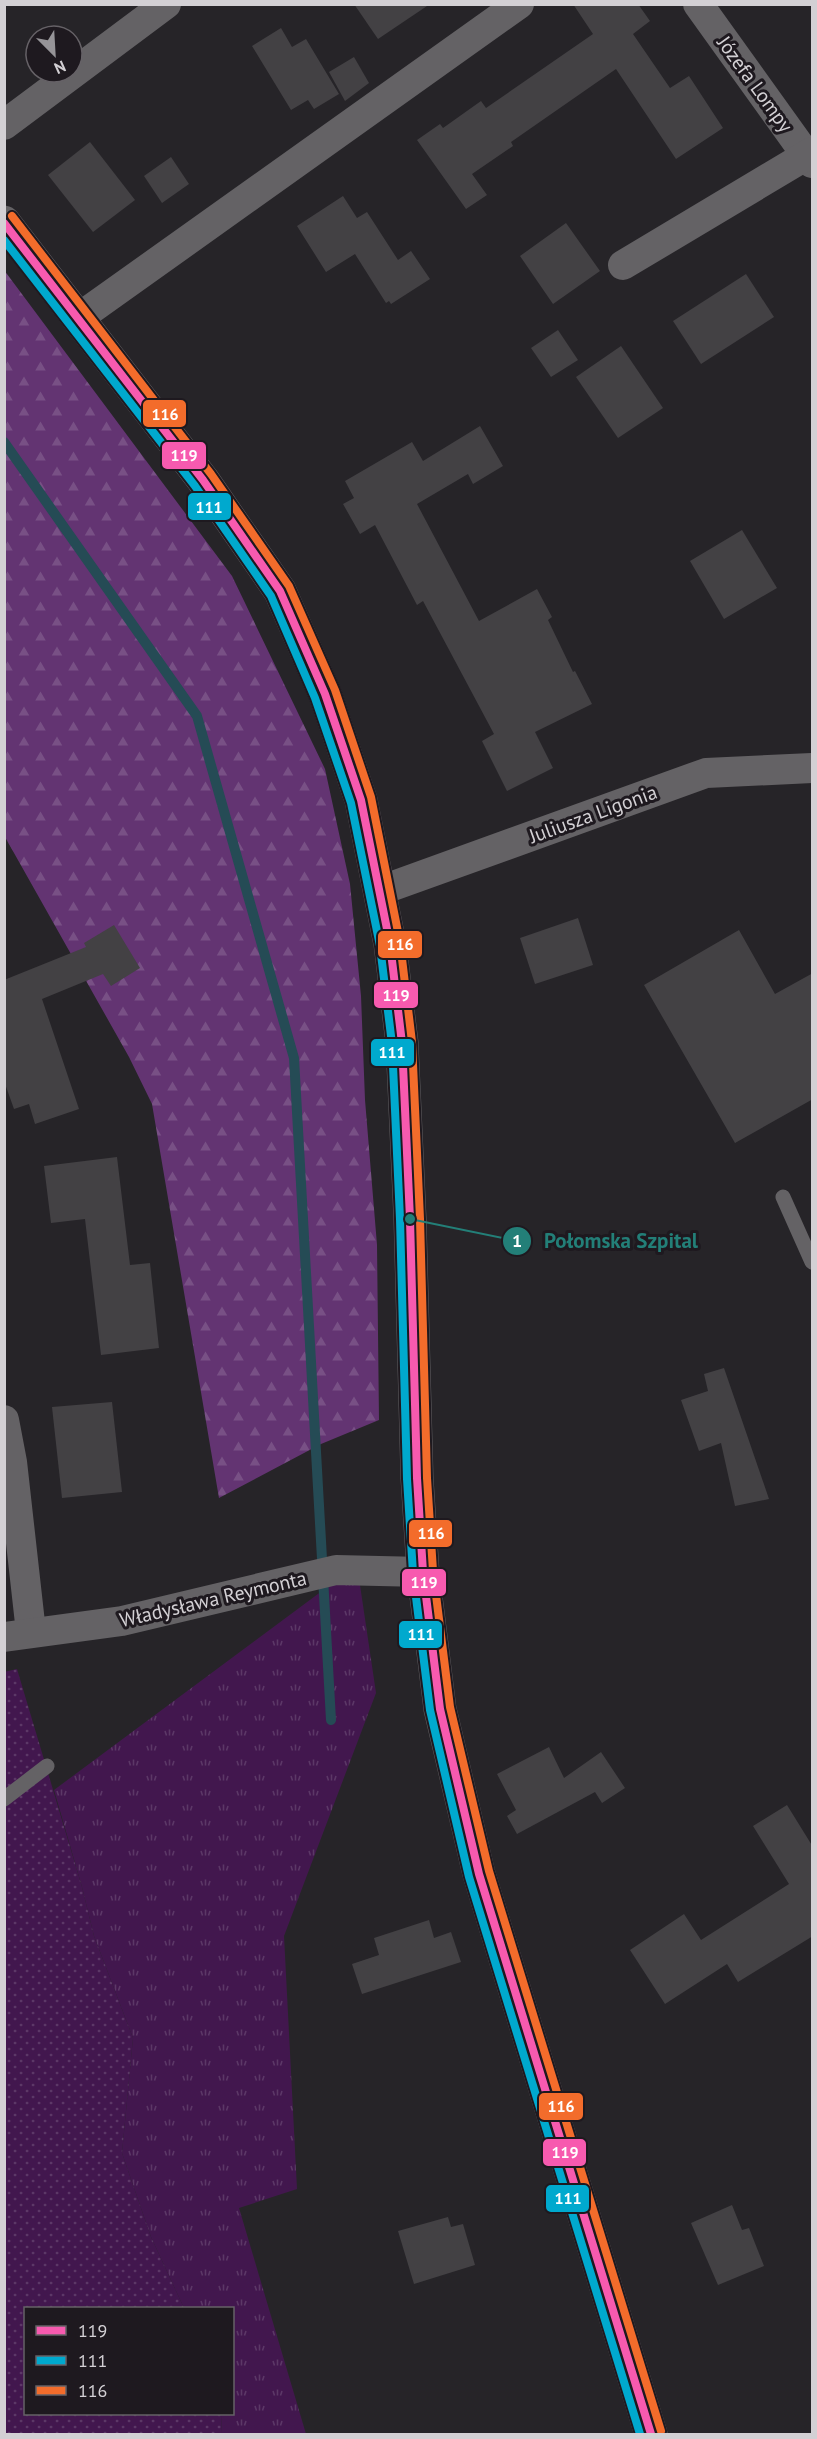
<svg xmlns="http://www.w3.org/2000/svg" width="817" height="2439" viewBox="0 0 817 2439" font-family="'PT Sans',sans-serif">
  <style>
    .grass { fill: url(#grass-tufts) }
    .forest { fill: url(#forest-firs) }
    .park { fill: url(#park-dots) }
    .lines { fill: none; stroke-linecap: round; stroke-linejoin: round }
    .stream { stroke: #254b55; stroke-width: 10 }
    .building { fill: #434144 }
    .lane { stroke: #646265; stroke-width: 15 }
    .street { stroke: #646265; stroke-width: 30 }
    .secondary { stroke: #646265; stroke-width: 33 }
    .bus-1-casing { stroke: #1e191f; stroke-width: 12 }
    .bus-2-casing { stroke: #1e191f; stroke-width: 12 }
    .bus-3-casing { stroke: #1e191f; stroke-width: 12 }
    .bus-1 { stroke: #f75aaf; stroke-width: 8 }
    .bus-2 { stroke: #00a9ce; stroke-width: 8 }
    .bus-3 { stroke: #f36c2b; stroke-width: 8 }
    .labels { text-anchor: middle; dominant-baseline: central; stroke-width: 6; stroke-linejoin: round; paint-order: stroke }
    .street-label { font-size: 20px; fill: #d3d0d4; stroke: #1e191f }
    .leader { fill: none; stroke: #237f78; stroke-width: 2 }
    .callout-dot { fill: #237f78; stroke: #1e191f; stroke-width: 2 }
    .mark-label { font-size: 18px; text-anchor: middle; font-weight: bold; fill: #fff }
    .callout-label { font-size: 21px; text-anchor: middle; font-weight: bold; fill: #237f78; stroke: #1e191f; stroke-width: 6; stroke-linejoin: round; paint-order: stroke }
    .line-badge { stroke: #1e191f; stroke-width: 2 }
    .badge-label { font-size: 16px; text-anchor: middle; font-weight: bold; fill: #fff }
  </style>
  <defs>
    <pattern id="grass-tufts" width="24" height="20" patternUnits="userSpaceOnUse" patternTransform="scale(1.5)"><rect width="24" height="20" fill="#42174e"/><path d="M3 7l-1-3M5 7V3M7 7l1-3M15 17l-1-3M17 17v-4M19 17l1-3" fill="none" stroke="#5c3867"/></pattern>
    <pattern id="forest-firs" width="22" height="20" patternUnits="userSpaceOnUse" patternTransform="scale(1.5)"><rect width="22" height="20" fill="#633472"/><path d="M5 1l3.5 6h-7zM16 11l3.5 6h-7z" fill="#785085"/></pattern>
    <pattern id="park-dots" width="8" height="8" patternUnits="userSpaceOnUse" patternTransform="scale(1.5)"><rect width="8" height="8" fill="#42174e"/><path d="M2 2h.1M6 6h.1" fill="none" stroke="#5c3867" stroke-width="1.8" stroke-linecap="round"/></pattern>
  </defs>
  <rect width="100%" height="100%" fill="#262428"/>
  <path class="grass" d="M357 1565 376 1693 284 1936 297 2189 239 2208 306 2434H221L222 2414H232V2308H184L151 2237 122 2153 133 2038 94 1936 82 1887 54 1790Z"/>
  <path class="forest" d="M4 270 232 576 325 769 350 884 361 996 365 1100 377 1245 379 1420 321 1444 219 1498 152 1104 129 1057 5 837Z"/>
  <path class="park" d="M17 1669 82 1887 94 1936 133 2038 122 2153 151 2237 184 2308H26V2414H222L221 2434H5L4 1672Z"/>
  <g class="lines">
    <path class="stream" d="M4 442 197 716 294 1058 331 1720"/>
  </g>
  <g class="building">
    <path d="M354 4H430L378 39Z"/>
    <path d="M573 4H638L650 21 633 34 670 88 689 76 723 128 676 159 616 69 511 142 513 146 472 174 487 195 466 209 417 140 440 124 443 128 481 101 486 108 593 34Z"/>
    <path d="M281 28 292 47 306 39 339 94 314 109 308 100 291 110 252 46Z"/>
    <path d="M354 57 369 83 345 101 329 72Z"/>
    <path d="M90 142 135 200 93 232 48 175Z"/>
    <path d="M171 157 189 184 162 203 144 176Z"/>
    <path d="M343 196 357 218 367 212 398 260 411 251 430 279 391 304 389 301 386 303 355 254 326 272 297 226Z"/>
    <path d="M566 223 600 271 553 304 520 256Z"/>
    <path d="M746 274 774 317 701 364 673 321Z"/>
    <path d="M558 330 578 360 551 377 531 348Z"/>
    <path d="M621 346 663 408 618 438 576 377Z"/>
    <path d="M480 426 503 466 473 484 468 474 417 504 479 621 537 589 552 617 548 620 573 672 575 671 592 704 535 732 553 768 507 791 482 741 494 734 423 601 417 605 375 525 360 534 343 504 354 498 345 481 412 442 423 461Z"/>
    <path d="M742 530 777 588 724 619 690 561Z"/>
    <path d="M578 918 593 965 535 984 520 938Z"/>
    <path d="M114 925 140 968 111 986 103 974 42 999 79 1109 35 1124 29 1104 14 1109 4 1081V980L86 947 84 943Z"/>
    <path d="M739 930 775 994 813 973V1099L735 1143 644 985Z"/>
    <path d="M117 1157 130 1265 150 1263 159 1348 101 1355 85 1219 51 1223 44 1166Z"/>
    <path d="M724 1368 769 1499 735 1506 721 1443 699 1451 681 1400 708 1391 704 1374Z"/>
    <path d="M112 1402 122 1492 62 1498 52 1407Z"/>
    <path d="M549 1747 564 1778 601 1752 625 1788 602 1803 595 1792 517 1834 507 1816 516 1810 497 1774Z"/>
    <path d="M787 1805 813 1847V1936L738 1982 727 1964 665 2004 630 1950 684 1914 701 1940 789 1884 753 1826Z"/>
    <path d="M429 1920 434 1938 451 1932 461 1962 362 1994 352 1964 379 1955 374 1938Z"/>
    <path d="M732 2205 742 2230 749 2228 764 2266 718 2285 691 2223Z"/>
    <path d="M448 2217 451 2227 463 2224 475 2265 414 2284 398 2231Z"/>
  </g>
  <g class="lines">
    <g class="lane">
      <path d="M783 1197 812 1262"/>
      <path d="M4 1799 47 1766"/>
    </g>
    <g class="street">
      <path d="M698 4 812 163"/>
      <path d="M4 125 166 4"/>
      <path d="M623 265 812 152"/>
      <path d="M77 319 519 4"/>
      <path d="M379 891 706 773 812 768"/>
      <path d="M4 1420 12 1462 31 1632"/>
      <path d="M4 1637 122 1621 336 1570 423 1572"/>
    </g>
    <path class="secondary" d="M4 222 203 480 280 591 325 694 361 800 390 944 402 1043 410 1219 417 1478 423 1572 440 1709 479 1874 651 2434"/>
    <defs>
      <path id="bus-1" d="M4 223 203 480 280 591 325 694 361 800 390 944 402 1043 410 1219 417 1478 423 1572 440 1709 479 1874 651 2434"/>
      <path id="bus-2" d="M4 240 195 486 271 596 315 698 351 803 380 946 392 1044 400 1219 407 1479 413 1573 430 1710 469 1877 640 2434"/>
      <path id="bus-3" d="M12 216 211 474 289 586 335 690 371 797 400 942 412 1042 420 1219 427 1478 433 1571 450 1707 489 1871 661 2431"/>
    </defs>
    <use href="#bus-1" class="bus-1-casing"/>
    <use href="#bus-2" class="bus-2-casing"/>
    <use href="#bus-3" class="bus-3-casing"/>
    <use href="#bus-1" class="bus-1"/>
    <use href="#bus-2" class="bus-2"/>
    <use href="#bus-3" class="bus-3"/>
  </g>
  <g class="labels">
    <g class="street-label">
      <text transform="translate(755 84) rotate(54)">Józefa Lompy</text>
      <text transform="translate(593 814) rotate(-20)">Juliusza Ligonia</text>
      <text transform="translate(213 1599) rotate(-13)">Władysława Reymonta</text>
    </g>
  </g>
  <path class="leader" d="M410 1219L517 1241"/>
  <g class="callout-dot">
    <circle cx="410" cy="1219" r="6"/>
    <circle cx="517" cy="1241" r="15"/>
  </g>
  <g class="mark-label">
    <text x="517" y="1247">1</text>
  </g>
  <g class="callout-label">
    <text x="621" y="1248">Połomska Szpital</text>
  </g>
  <g class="line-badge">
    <rect x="142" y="399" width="45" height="29" rx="6" fill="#f36c2b"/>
    <rect x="161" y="441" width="46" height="29" rx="6" fill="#f75aaf"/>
    <rect x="187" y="492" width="45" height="29" rx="6" fill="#00a9ce"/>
    <rect x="377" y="930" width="46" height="29" rx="6" fill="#f36c2b"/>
    <rect x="373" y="981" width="46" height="28" rx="6" fill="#f75aaf"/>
    <rect x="370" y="1038" width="45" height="29" rx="6" fill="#00a9ce"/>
    <rect x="408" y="1519" width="45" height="29" rx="6" fill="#f36c2b"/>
    <rect x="401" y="1568" width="46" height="29" rx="6" fill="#f75aaf"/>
    <rect x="398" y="1620" width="45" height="29" rx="6" fill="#00a9ce"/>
    <rect x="538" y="2092" width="46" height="29" rx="6" fill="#f36c2b"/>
    <rect x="542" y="2138" width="45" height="29" rx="6" fill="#f75aaf"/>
    <rect x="545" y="2184" width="45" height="29" rx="6" fill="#00a9ce"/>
  </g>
  <g class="badge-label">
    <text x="165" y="420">116</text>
    <text x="184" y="461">119</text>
    <text x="209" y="513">111</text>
    <text x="400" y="950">116</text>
    <text x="396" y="1001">119</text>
    <text x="392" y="1058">111</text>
    <text x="431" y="1539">116</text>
    <text x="424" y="1588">119</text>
    <text x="421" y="1640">111</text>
    <text x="561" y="2112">116</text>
    <text x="565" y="2158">119</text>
    <text x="568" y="2204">111</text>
  </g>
  <rect width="817" height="2439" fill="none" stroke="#d3d0d4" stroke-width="12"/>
  <rect x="24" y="2307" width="210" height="108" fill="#1e191f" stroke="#666267" stroke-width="1.5"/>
  <rect x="36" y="2326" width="30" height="9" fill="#f75aaf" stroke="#666267" stroke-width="1.5"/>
  <text x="78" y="2337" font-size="18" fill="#d3d0d4">119</text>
  <rect x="36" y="2356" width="30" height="9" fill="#00a9ce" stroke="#666267" stroke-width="1.5"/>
  <text x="78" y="2367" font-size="18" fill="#d3d0d4">111</text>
  <rect x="36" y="2386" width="30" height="9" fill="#f36c2b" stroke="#666267" stroke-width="1.5"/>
  <text x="78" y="2397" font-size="18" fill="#d3d0d4">116</text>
  <g transform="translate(54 54) rotate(156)"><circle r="28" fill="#1e191f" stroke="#666267" stroke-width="1.5"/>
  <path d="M0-4.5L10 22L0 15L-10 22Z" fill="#969498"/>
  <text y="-9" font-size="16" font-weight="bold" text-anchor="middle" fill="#d3d0d4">N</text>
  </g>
</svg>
